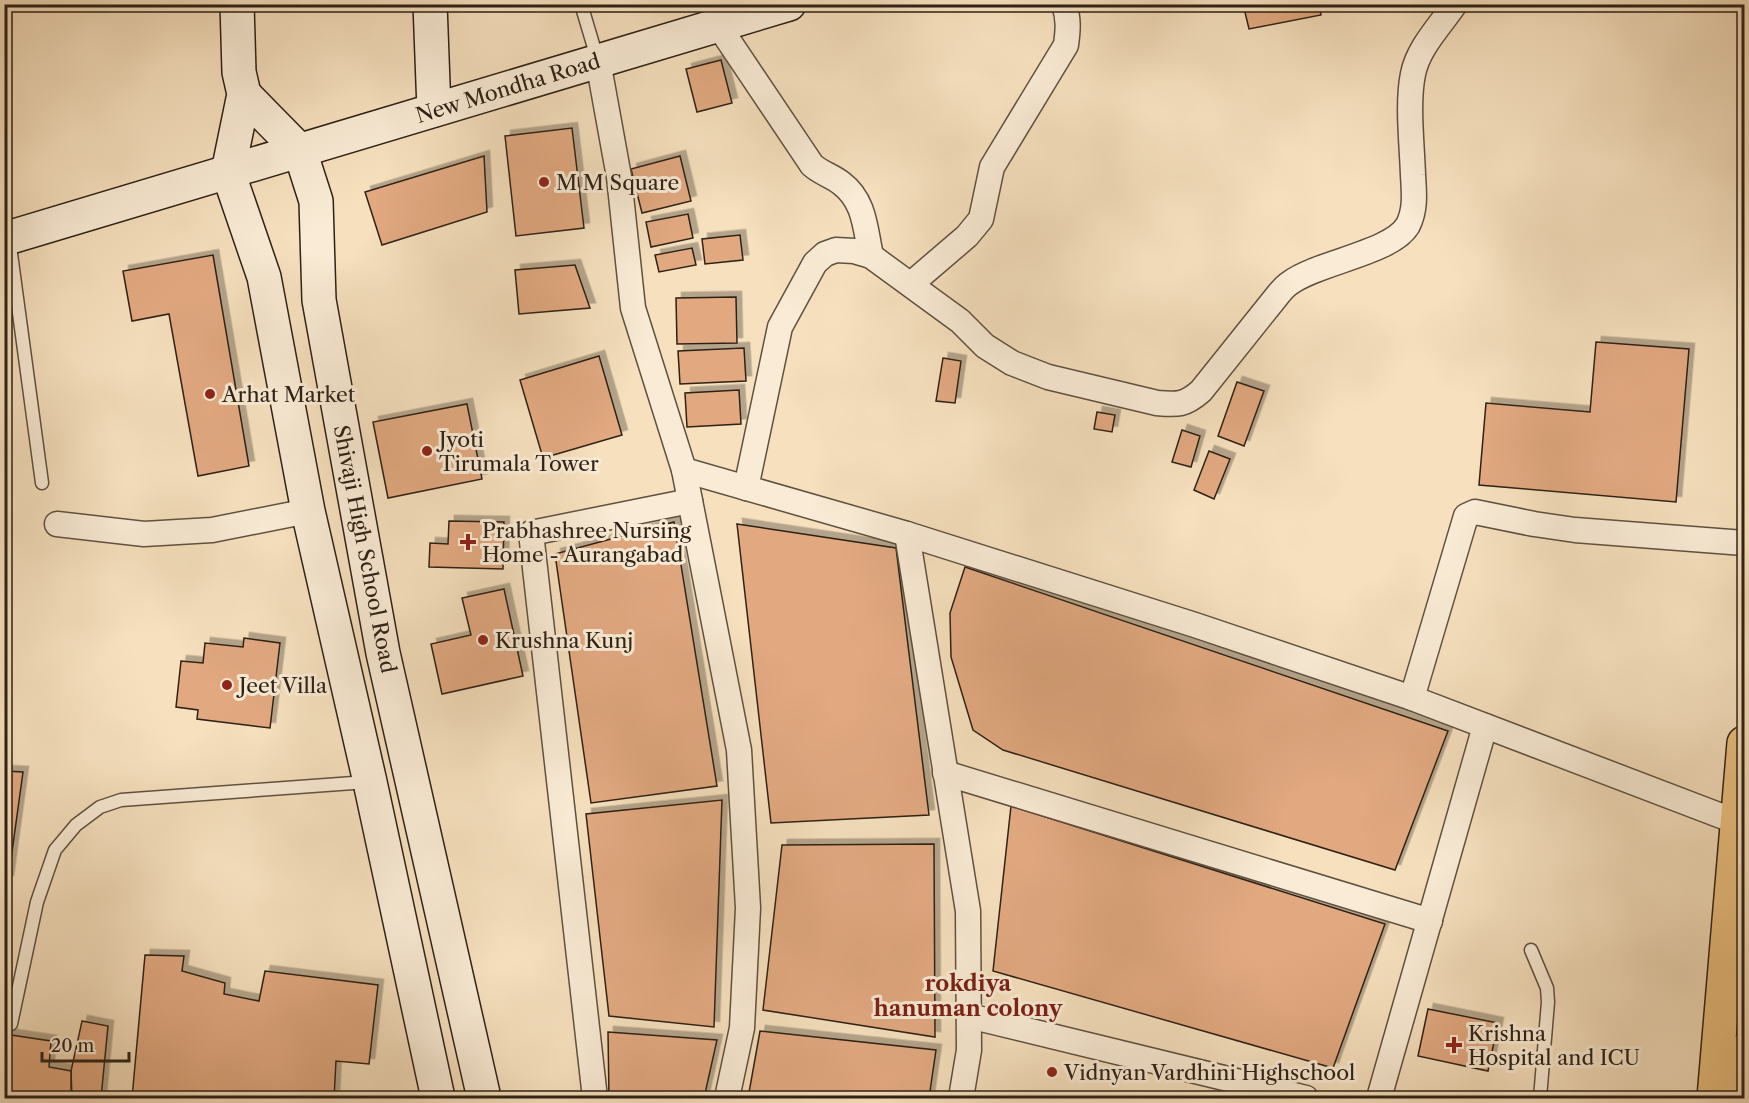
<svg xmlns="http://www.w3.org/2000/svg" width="1749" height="1103" viewBox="0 0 1749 1103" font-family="'Libre Caslon Text',serif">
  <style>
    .building { fill: #e2a981; stroke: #2d2116; stroke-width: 1.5; filter: url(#shadow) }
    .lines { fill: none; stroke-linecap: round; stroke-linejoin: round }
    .lane-casing { stroke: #5f5140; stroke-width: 15 }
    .street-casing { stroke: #5f5140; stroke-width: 27 }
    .secondary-casing { stroke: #2d2116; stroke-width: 36 }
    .primary-casing { stroke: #2d2116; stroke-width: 36 }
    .highway-casing { stroke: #2d2116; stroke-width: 36 }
    .lane { stroke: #f9ebd5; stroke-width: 12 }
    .street { stroke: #f9ebd5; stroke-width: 24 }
    .secondary { stroke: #f9ebd5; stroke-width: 33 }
    .primary { stroke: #ebc07f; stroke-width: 33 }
    .highway { stroke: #ebc07f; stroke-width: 33 }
    .poi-dot { fill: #8f2418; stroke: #f9ebd5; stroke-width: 2 }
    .labels { text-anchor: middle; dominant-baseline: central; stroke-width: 6; stroke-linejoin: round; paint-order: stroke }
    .street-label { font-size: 21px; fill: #2d2116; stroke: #f9ebd5 }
    .poi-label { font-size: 21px; fill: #2d2116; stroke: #f9ebd5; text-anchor: start }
    .neighbourhood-label { font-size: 22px; font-weight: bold; fill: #7a1f14; stroke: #f9ebd5 }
  </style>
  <defs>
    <filter id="shadow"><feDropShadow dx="5.5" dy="-5.5" stdDeviation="0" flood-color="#0004"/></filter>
  </defs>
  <rect width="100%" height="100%" fill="#f6e0be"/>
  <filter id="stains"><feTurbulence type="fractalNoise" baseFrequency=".00333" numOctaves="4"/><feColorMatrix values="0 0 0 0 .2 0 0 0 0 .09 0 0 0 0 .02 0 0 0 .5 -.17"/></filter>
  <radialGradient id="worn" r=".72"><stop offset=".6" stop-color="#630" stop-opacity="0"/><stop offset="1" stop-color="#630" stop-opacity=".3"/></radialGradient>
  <g class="building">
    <path d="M1243 4H1319L1321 15 1249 29Z"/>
    <path d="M721 60 732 103 697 112 686 69Z"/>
    <path d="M572 128 584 228 516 236 505 136Z"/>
    <path d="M484 156 487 212 382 245 365 192Z"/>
    <path d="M680 156 691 201 642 213 631 169Z"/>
    <path d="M688 214 693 238 651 247 646 222Z"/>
    <path d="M740 235 743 260 705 264 702 239Z"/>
    <path d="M692 248 696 265 659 272 655 255Z"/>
    <path d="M213 255 249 466 198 476 169 314 132 321 123 271Z"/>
    <path d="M575 265 590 308 519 314 515 270Z"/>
    <path d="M736 297 737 343 677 344 676 298Z"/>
    <path d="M1596 342 1689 349 1676 502 1479 485 1486 403 1590 412Z"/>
    <path d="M744 348 746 381 680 384 678 351Z"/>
    <path d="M599 356 622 435 543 458 520 380Z"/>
    <path d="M943 358 961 361 955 403 936 401Z"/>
    <path d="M1237 382 1264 391 1244 446 1218 436Z"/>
    <path d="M739 390 741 424 687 427 685 393Z"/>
    <path d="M467 404 482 479 388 498 373 422Z"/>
    <path d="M1097 412 1115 415 1112 432 1094 429Z"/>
    <path d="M1182 430 1200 436 1191 467 1172 462Z"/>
    <path d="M1209 451 1230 459 1214 499 1194 490Z"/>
    <path d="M449 521 504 522 503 569 429 567 430 543 448 544Z"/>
    <path d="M674 522 717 786 591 803 555 554Z"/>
    <path d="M737 524 896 548 929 815 771 823Z"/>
    <path d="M965 567 1448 731 1395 870 1003 750 973 730 951 657 950 613Z"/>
    <path d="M504 589 523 676 442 694 431 644 471 635 462 598Z"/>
    <path d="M244 638 280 643 270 728 197 719 198 710 176 707 181 661 203 663 205 643 243 647Z"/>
    <path d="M4 771 23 772 8 881 4 880Z"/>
    <path d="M722 800 714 1027 609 1016 586 814Z"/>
    <path d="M1011 806 1385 924 1333 1068 993 971Z"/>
    <path d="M934 844 935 1037 763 1010 782 845Z"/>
    <path d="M145 955 184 956 182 971 225 983 224 994 259 1001 265 971 378 985 369 1064 336 1061 334 1098H132Z"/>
    <path d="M1428 1009 1498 1023 1488 1071 1418 1056Z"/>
    <path d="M82 1021 108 1026 101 1098H72L71 1071Z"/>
    <path d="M760 1031 936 1050 929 1098H748Z"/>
    <path d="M608 1032 717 1040 704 1098H609Z"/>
    <path d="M4 1034 51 1041 49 1067 71 1071V1098H4Z"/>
  </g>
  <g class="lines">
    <defs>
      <g id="lane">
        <path d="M581 4 598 61"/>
        <path d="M9 239 42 483"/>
        <path d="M1531 950 1547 988 1548 1002 1540 1098"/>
        <path d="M11 1024 37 902 55 850 76 825 100 807 121 800 367 782"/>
      </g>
      <g id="street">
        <path d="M718 25 812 165C821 173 832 176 841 183 865 201 865 228 871 256"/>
        <path d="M598 61 619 177 633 308 684 470 739 750 748 908 742 1028 727 1098"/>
        <path d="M911 284 967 236 981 219 992 167 1066 45C1068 30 1069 19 1064 4"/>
        <path d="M684 470 907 534 1195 625 1412 698 1737 822"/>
        <path d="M746 488 780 327 815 263 825 254 836 250 854 251 871 256 960 321 985 346 1012 363 1048 377 1157 403C1178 405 1185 405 1201 391L1277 296C1281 291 1285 286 1290 283 1318 262 1392 253 1408 225 1416 209 1414 192 1413 175 1412 145 1407 103 1413 74 1418 48 1440 26 1455 4"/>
        <path d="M57 524 144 534 212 530 308 511"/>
        <path d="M907 534 968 911 969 1050 961 1098"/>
        <path d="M1412 698 1466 516 1475 512 1534 524 1575 530 1744 543"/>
        <path d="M945 773 1430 921"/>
        <path d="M969 1016 1306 1098"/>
        <path d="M595 1098 531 533 690 501"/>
        <path d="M1379 1098 1485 726"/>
      </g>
      <g id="secondary">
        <path d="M237 4 239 72 244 94 228 172 264 277 308 511 370 782 438 1098"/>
        <path d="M430 4 434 110"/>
        <path d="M244 94 300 151 316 201 319 300 383 653 484 1098"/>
        <path d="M4 239 789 4"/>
      </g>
      <path id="primary" d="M1714 1098 1744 743"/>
      <path id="highway" d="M1740 1098 1744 1051"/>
    </defs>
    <use href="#lane" class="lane-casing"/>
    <use href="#street" class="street-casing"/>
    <use href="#secondary" class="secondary-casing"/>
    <use href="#primary" class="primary-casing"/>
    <use href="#highway" class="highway-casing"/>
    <use href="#lane" class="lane"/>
    <use href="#street" class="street"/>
    <use href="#secondary" class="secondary"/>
    <use href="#primary" class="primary"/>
    <use href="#highway" class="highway"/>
  </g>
  <g class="poi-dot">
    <circle cx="544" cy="182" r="6"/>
    <circle cx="210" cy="394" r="6"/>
    <circle cx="427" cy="451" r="6"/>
    <path d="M465 533h6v6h6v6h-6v6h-6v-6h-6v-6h6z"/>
    <circle cx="483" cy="640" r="6"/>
    <circle cx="227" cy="685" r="6"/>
    <path d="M1451 1036h6v6h6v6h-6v6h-6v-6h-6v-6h6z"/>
    <circle cx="1052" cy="1072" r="6"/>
  </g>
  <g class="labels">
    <g class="street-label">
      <text transform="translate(508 88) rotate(-17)">New Mondha Road</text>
      <text transform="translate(365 549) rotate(79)">Shivaji High School Road</text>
    </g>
    <g class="poi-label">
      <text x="556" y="182">M M Square</text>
      <text x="222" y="394">Arhat Market</text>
      <text x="439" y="439">Jyoti<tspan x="439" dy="24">Tirumala Tower</tspan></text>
      <text x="482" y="530">Prabhashree Nursing<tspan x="482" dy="24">Home - Aurangabad</tspan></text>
      <text x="495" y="640">Krushna Kunj</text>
      <text x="239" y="685">Jeet Villa</text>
      <text x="1468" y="1033">Krishna<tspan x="1468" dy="24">Hospital and ICU</tspan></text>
      <text x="1064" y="1072">Vidnyan Vardhini Highschool</text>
    </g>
    <g class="neighbourhood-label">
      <text x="968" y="983">rokdiya<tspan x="968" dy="25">hanuman colony</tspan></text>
    </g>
  </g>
  <rect width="1749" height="1103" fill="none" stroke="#f6e0be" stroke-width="24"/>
  <rect x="6" y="6" width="1737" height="1091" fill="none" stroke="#2d2116" stroke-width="3"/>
  <rect x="12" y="12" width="1725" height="1079" fill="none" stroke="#2d2116" stroke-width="1.5"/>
  <path d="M42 1052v9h87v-9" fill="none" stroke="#2d2116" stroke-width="3"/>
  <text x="51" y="1052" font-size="18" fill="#2d2116" stroke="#f9ebd5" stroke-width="4.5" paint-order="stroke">20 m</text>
  <rect width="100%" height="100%" filter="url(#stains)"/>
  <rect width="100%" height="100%" fill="url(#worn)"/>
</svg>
